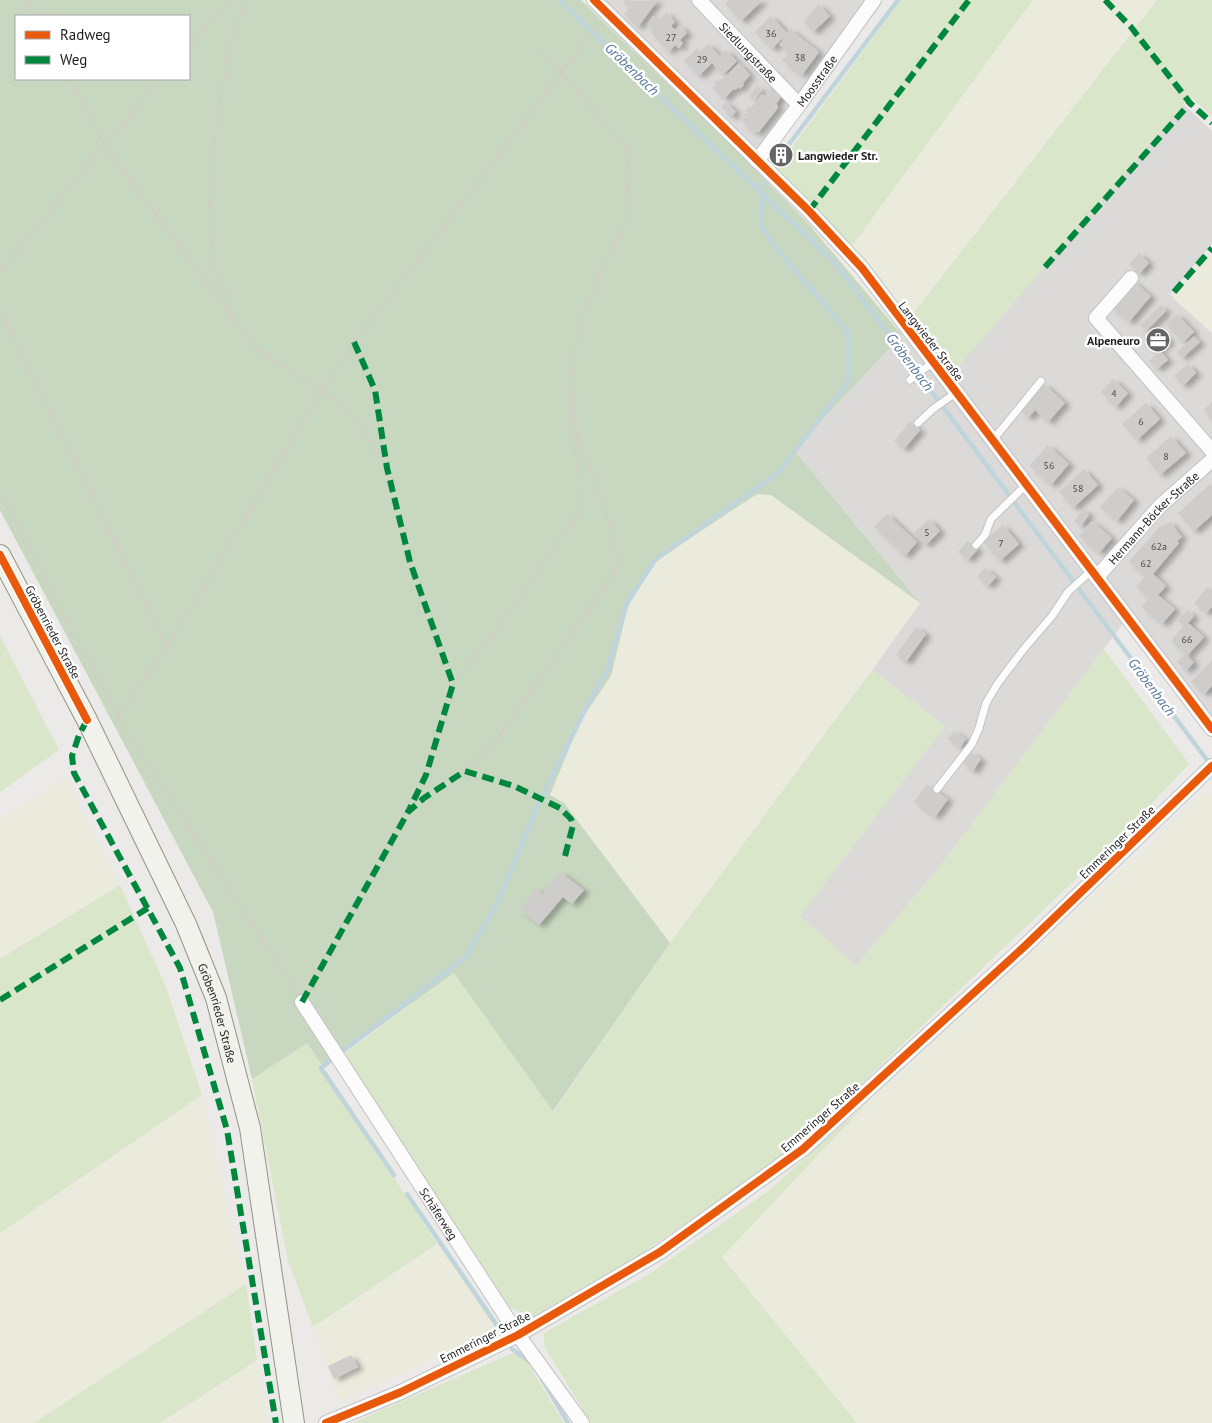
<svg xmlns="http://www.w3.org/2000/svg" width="1212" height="1423" viewBox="0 0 1212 1423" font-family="'PT Sans',sans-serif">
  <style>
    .residential { fill: #dbdad9 }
    .farmland { fill: #eaeadd }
    .grass { fill: #d9e6ca }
    .forest { fill: #c8d7c0; fill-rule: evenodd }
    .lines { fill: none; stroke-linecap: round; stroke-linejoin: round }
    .stream { stroke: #bfd5db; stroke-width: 4.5 }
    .building { fill: #cfcdcb; filter: url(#shadow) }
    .lane-casing { stroke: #c3c2c2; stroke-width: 9 }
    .street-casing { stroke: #c3c2c2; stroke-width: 16 }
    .secondary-casing { stroke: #929382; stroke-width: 22 }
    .path { stroke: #d5cac8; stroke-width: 2.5; stroke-dasharray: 2.5 2.5; stroke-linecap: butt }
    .lane { stroke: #fcfcfc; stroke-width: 7 }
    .street { stroke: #fcfcfc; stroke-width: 14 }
    .secondary { stroke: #f1f2eb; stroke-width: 20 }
    .quiet { stroke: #00873e; stroke-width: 6; stroke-dasharray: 12 6; stroke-linecap: butt }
    .cycleway-casing { stroke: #fff; stroke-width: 11 }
    .cycleway { stroke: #e8590c; stroke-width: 8 }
    .labels { text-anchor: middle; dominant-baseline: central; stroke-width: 5; stroke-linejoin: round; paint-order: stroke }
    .number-label { font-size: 10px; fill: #4a4a49 }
    .street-label { font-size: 12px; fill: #1e1e1e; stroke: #fff }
    .poi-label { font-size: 12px; font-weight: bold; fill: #1e1e1e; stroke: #fff; text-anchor: start }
    .water-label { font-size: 14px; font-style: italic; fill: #54769b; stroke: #fff }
  </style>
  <defs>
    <filter id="shadow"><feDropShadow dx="5.5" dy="3" stdDeviation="2.5" flood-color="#0004"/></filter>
  </defs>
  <rect width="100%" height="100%" fill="#eceae8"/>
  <g class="residential">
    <path d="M587 0H870L757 161Z"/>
    <path d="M1184 105 1212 131V244L1170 294 1212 333V722L1131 613 937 870 856 966 799 916 945 726 872 670 920 603 794 450 902 335 943 384Z"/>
  </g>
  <g class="farmland">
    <path d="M1033 0H1157L908 320 851 247Z"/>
    <path d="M1212 252V333L1173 298Z"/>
    <path d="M757 494 771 495 920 603 670 943 564 803 550 795 581 720 611 676 628 606 657 560Z"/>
    <path d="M66 778 120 885 0 959V819Z"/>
    <path d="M1207 791 1212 797V1423H857L722 1257 869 1101Z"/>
    <path d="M202 1095 246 1284 34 1423H0V1233Z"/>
    <path d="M443 1243 492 1318 488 1334 339 1402 313 1327 437 1244Z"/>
    <path d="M257 1360 269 1423H160Z"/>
  </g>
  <g class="grass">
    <path d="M901 0H1033L851 247 775 170Z"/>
    <path d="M1157 0H1212V116L1191 97 951 375 908 320Z"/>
    <path d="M0 636 59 750 0 792Z"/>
    <path d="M1104 649 1189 764 1122 835 793 1149 641 1254 532 1317 510 1308 417 1173 345 1053 454 973 554 1111 670 943 872 670 945 726 800 916 856 966 937 870Z"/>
    <path d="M120 885 165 985 202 1095 0 1233V959Z"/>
    <path d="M307 1043 437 1244 313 1327 288 1261 252 1079Z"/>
    <path d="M869 1101 722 1257 857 1423H591L544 1346V1333L649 1274 767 1192Z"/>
    <path d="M246 1284 257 1360 160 1423H34Z"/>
    <path d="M520 1350 564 1423H352Z"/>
  </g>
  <path class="forest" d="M0 0H581L732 146 807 222 902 335 794 450 920 603 771 495 757 494 657 560 628 606 611 676 581 720 550 795 564 803 670 943 553 1111 454 973 323 1067 307 1043 252 1079 213 912 0 510ZM16 16H189V79H16Z"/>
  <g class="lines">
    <g class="stream">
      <path d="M559 0 836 264 1210 764"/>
      <path d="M784 151 898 0"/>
      <path d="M759 190 763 183"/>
      <path d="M543 795 585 710 607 671 627 603 655 560 778 473 848 382V332L778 250 761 226 763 194"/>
      <path d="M339 1054 466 957 495 908 539 803"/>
      <path d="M335 1057 321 1068 394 1175"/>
      <path d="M407 1194 500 1330"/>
      <path d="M512 1349 533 1364"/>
      <path d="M542 1379 568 1423"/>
    </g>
  </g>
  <g class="building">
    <path d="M625 0 636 1 658 0 638 27 624 14 630 7 623 3Z"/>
    <path d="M729 0H763L741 21 725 4Z"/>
    <path d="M818 4 830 16 813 32 804 22Z"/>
    <path d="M666 12 675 22 671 26 675 30 680 25 687 33 680 40 683 43 679 48 675 45 669 52 651 33 653 29 647 25 653 16 659 21Z"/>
    <path d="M771 16 787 33 790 29 819 52 802 75 782 61 789 52 779 45 786 35 772 49 755 32Z"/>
    <path d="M708 44 720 56 726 50 737 61 723 75 712 63 699 76 684 61 697 48 700 52Z"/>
    <path d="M739 63 750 75 743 83 744 85 740 89 739 87 735 90 734 89 724 99 712 88 716 84 714 82 716 80 718 81 722 78 723 79Z"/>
    <path d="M773 85 782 95 776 104 778 106 777 109 758 133 756 131 755 133 744 125 745 123 742 121 747 115 748 112 745 111 749 106 751 108 762 94 765 96Z"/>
    <path d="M757 86 762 90 754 101 749 97Z"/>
    <path d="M726 102 736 112 731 117 721 107Z"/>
    <path d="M1139 253 1149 263 1139 274 1129 264Z"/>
    <path d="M1133 281 1151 296 1129 322 1111 307Z"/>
    <path d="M1161 305 1166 311 1146 331 1140 326Z"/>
    <path d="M1177 314 1194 332 1183 343 1166 324Z"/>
    <path d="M1159 329 1170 341 1156 353 1145 341Z"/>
    <path d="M1194 336 1200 342 1182 358 1177 352Z"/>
    <path d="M1160 351 1168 360 1157 369 1149 361Z"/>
    <path d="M1188 364 1196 373 1183 386 1174 376Z"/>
    <path d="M1113 379 1128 393 1116 407 1101 392Z"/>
    <path d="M1044 384 1065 403 1048 422 1035 410 1028 418 1020 410Z"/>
    <path d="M1212 402V420L1203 410Z"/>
    <path d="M1146 403 1160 419 1137 440 1122 424Z"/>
    <path d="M910 422 920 430 904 449 894 441Z"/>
    <path d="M1171 436 1186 453 1160 475 1146 458Z"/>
    <path d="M1048 445 1069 464 1051 485 1029 466Z"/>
    <path d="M1084 469 1098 485 1073 508 1059 492Z"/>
    <path d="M1210 484 1212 486V515L1194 531 1178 513Z"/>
    <path d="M1118 487 1134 500 1117 521 1100 507Z"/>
    <path d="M1083 509 1089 515 1081 526 1074 521Z"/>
    <path d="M887 514 917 542 905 556 874 527Z"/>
    <path d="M929 519 940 531 926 545 914 533Z"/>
    <path d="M1092 521 1112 538 1099 553 1079 536Z"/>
    <path d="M1170 522 1182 537 1177 541 1179 543 1153 574 1166 586 1158 595 1175 609 1162 624 1142 607 1149 598 1136 587 1145 576 1129 562 1159 527Z"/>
    <path d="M1003 525 1019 544 1000 561 983 542Z"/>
    <path d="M967 541 978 549 968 560 958 552Z"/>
    <path d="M985 568 996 577 988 586 977 577Z"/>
    <path d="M1208 587 1212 590V607L1206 613 1194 603Z"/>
    <path d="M1187 610 1194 616 1188 623 1204 637 1187 656 1194 662 1186 671 1177 662 1185 654 1171 641 1184 626 1177 621Z"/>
    <path d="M916 627 926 634 906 662 896 655Z"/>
    <path d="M1212 660V686L1204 694 1191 682Z"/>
    <path d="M954 731 966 739 960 748 948 739Z"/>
    <path d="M971 752 981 759 973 771 963 764Z"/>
    <path d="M927 784 948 799 935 817 914 802Z"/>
    <path d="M560 872 584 890 572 904 563 897 539 925 520 910 536 888 543 894Z"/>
    <path d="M351 1355 358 1367 334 1379 328 1366Z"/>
  </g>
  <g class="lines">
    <defs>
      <g id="lane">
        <path d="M910 380 933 362"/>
        <path d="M918 423 933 409 957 392"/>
        <path d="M993 440 1041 381"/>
        <path d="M976 545 985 535 991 519 1027 484"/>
        <path d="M937 789 972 744 979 728 986 703 998 683 1023 650 1052 616 1068 592 1092 570"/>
      </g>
      <g id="street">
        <path d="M594 0 809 211 862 268 1212 729"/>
        <path id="s1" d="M699 0 799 105"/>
        <path id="s2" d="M757 161 799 105 874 0"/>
        <path d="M1131 278 1096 318 1212 451"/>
        <path id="s3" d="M1097 577 1160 506 1212 460"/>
        <path id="s4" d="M302 1002 518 1335 582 1423"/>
        <path d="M326 1423 401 1392 518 1335 660 1252 803 1149 1026 945 1212 766"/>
      </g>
      <g id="secondary">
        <path id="s5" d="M0 555 87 720 186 924 216 998 250 1128 294 1423"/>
      </g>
    </defs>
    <use href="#lane" class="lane-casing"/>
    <use href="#street" class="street-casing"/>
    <use href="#secondary" class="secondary-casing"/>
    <g class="path">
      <path d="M25 0 33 16"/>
      <path d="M189 47 230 0"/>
      <path d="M70 79 104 145 256 350 322 390 354 417 387 468"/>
      <path d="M742 120 747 112"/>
      <path d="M0 272 104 145 161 79"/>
      <path d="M0 309 167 647"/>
      <path d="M234 319 213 261 208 182 226 63 244 0"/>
      <path d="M0 493 118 717 296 992"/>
      <path d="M453 684 511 610 579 511V482L572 426 570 372 585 308 627 216 628 151 562 72 540 50"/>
      <path d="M118 717 167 647 322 390 354 342 599 24"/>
      <path d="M465 771 493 744 587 612 619 564 606 512 577 436 573 396"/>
    </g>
    <use href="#lane" class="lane"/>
    <use href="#street" class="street"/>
    <use href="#secondary" class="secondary"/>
    <g class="quiet">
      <path d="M1105 0 1131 27 1190 103 1212 123"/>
      <path d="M809 211 969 0"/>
      <path d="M1045 267 1190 103"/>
      <path d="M1174 292 1212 248"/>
      <path d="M354 342 375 390 387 468 410 562 453 684 426 775 408 812"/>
      <path d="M87 720 79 735 72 756 74 773 180 968 227 1130 276 1423"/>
      <path d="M0 1000 148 908"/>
      <path d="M302 1002 408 812 424 798 465 771 514 786 560 808 571 819 573 825 564 860"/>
    </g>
    <defs>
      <g id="cycleway">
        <path d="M594 0 809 211 862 268 1212 729"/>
        <path d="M0 555 87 720"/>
        <path d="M326 1423 401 1392 518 1335 660 1252 803 1149 1026 945 1212 766"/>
      </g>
    </defs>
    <use href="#cycleway" class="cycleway-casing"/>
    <use href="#cycleway" class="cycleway"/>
  </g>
  <defs>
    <symbol id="building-disc" viewBox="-11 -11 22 22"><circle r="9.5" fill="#666565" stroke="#fff"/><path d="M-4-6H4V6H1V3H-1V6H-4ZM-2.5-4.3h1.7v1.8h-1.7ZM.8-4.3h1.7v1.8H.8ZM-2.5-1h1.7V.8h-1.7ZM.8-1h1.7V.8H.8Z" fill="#fff"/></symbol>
    <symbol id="office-disc" viewBox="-11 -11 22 22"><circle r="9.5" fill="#666565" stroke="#fff"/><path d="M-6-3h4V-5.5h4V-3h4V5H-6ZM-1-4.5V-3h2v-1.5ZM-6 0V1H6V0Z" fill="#fff"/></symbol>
  </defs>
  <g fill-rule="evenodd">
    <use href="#building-disc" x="767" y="141" width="28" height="28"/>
    <use href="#office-disc" x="1144" y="326" width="28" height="28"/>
  </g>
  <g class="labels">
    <g class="number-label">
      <text x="771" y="33">36</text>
      <text x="671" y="37">27</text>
      <text x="800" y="57">38</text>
      <text x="702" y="59">29</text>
      <text x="1114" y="393">4</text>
      <text x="1141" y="421">6</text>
      <text x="1166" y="456">8</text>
      <text x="1049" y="465">56</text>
      <text x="1078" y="488">58</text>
      <text x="927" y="532">5</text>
      <text x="1001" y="543">7</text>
      <text x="1159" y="546">62a</text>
      <text x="1146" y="563">62</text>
      <text x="1187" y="639">66</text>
    </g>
    <g class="street-label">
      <text stroke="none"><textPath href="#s1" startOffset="72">Siedlungstraße</textPath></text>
      <text stroke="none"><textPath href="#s2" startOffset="100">Moosstraße</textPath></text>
      <text transform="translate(931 341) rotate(52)">Langwieder Straße</text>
      <text stroke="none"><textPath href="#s3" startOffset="82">Hermann-Böcker-Straße</textPath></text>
      <text transform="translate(53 632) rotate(62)">Gröbenrieder Straße</text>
      <text transform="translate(1117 842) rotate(-44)">Emmeringer Straße</text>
      <text stroke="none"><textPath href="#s5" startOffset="508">Gröbenrieder Straße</textPath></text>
      <text transform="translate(820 1117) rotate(-41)">Emmeringer Straße</text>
      <text stroke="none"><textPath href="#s4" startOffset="252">Schäferweg</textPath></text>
      <text transform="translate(485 1337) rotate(-27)">Emmeringer Straße</text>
    </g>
    <g class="poi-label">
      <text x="798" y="155">Langwieder Str.</text>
      <text x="1140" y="340" text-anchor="end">Alpeneuro</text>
    </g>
    <g class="water-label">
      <text transform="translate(632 69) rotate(44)">Gröbenbach</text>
      <text transform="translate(910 362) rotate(53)">Gröbenbach</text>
      <text transform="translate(1152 687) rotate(53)">Gröbenbach</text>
    </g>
  </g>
  <rect x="15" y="15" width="175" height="65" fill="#ffffff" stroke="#a5a5a5"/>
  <rect x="25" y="31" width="25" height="8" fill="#e8590c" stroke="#a5a5a5"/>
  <text x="60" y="40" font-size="15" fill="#1e1e1e">Radweg</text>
  <rect x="25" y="56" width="25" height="8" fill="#00873e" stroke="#a5a5a5"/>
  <text x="60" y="65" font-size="15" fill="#1e1e1e">Weg</text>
</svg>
